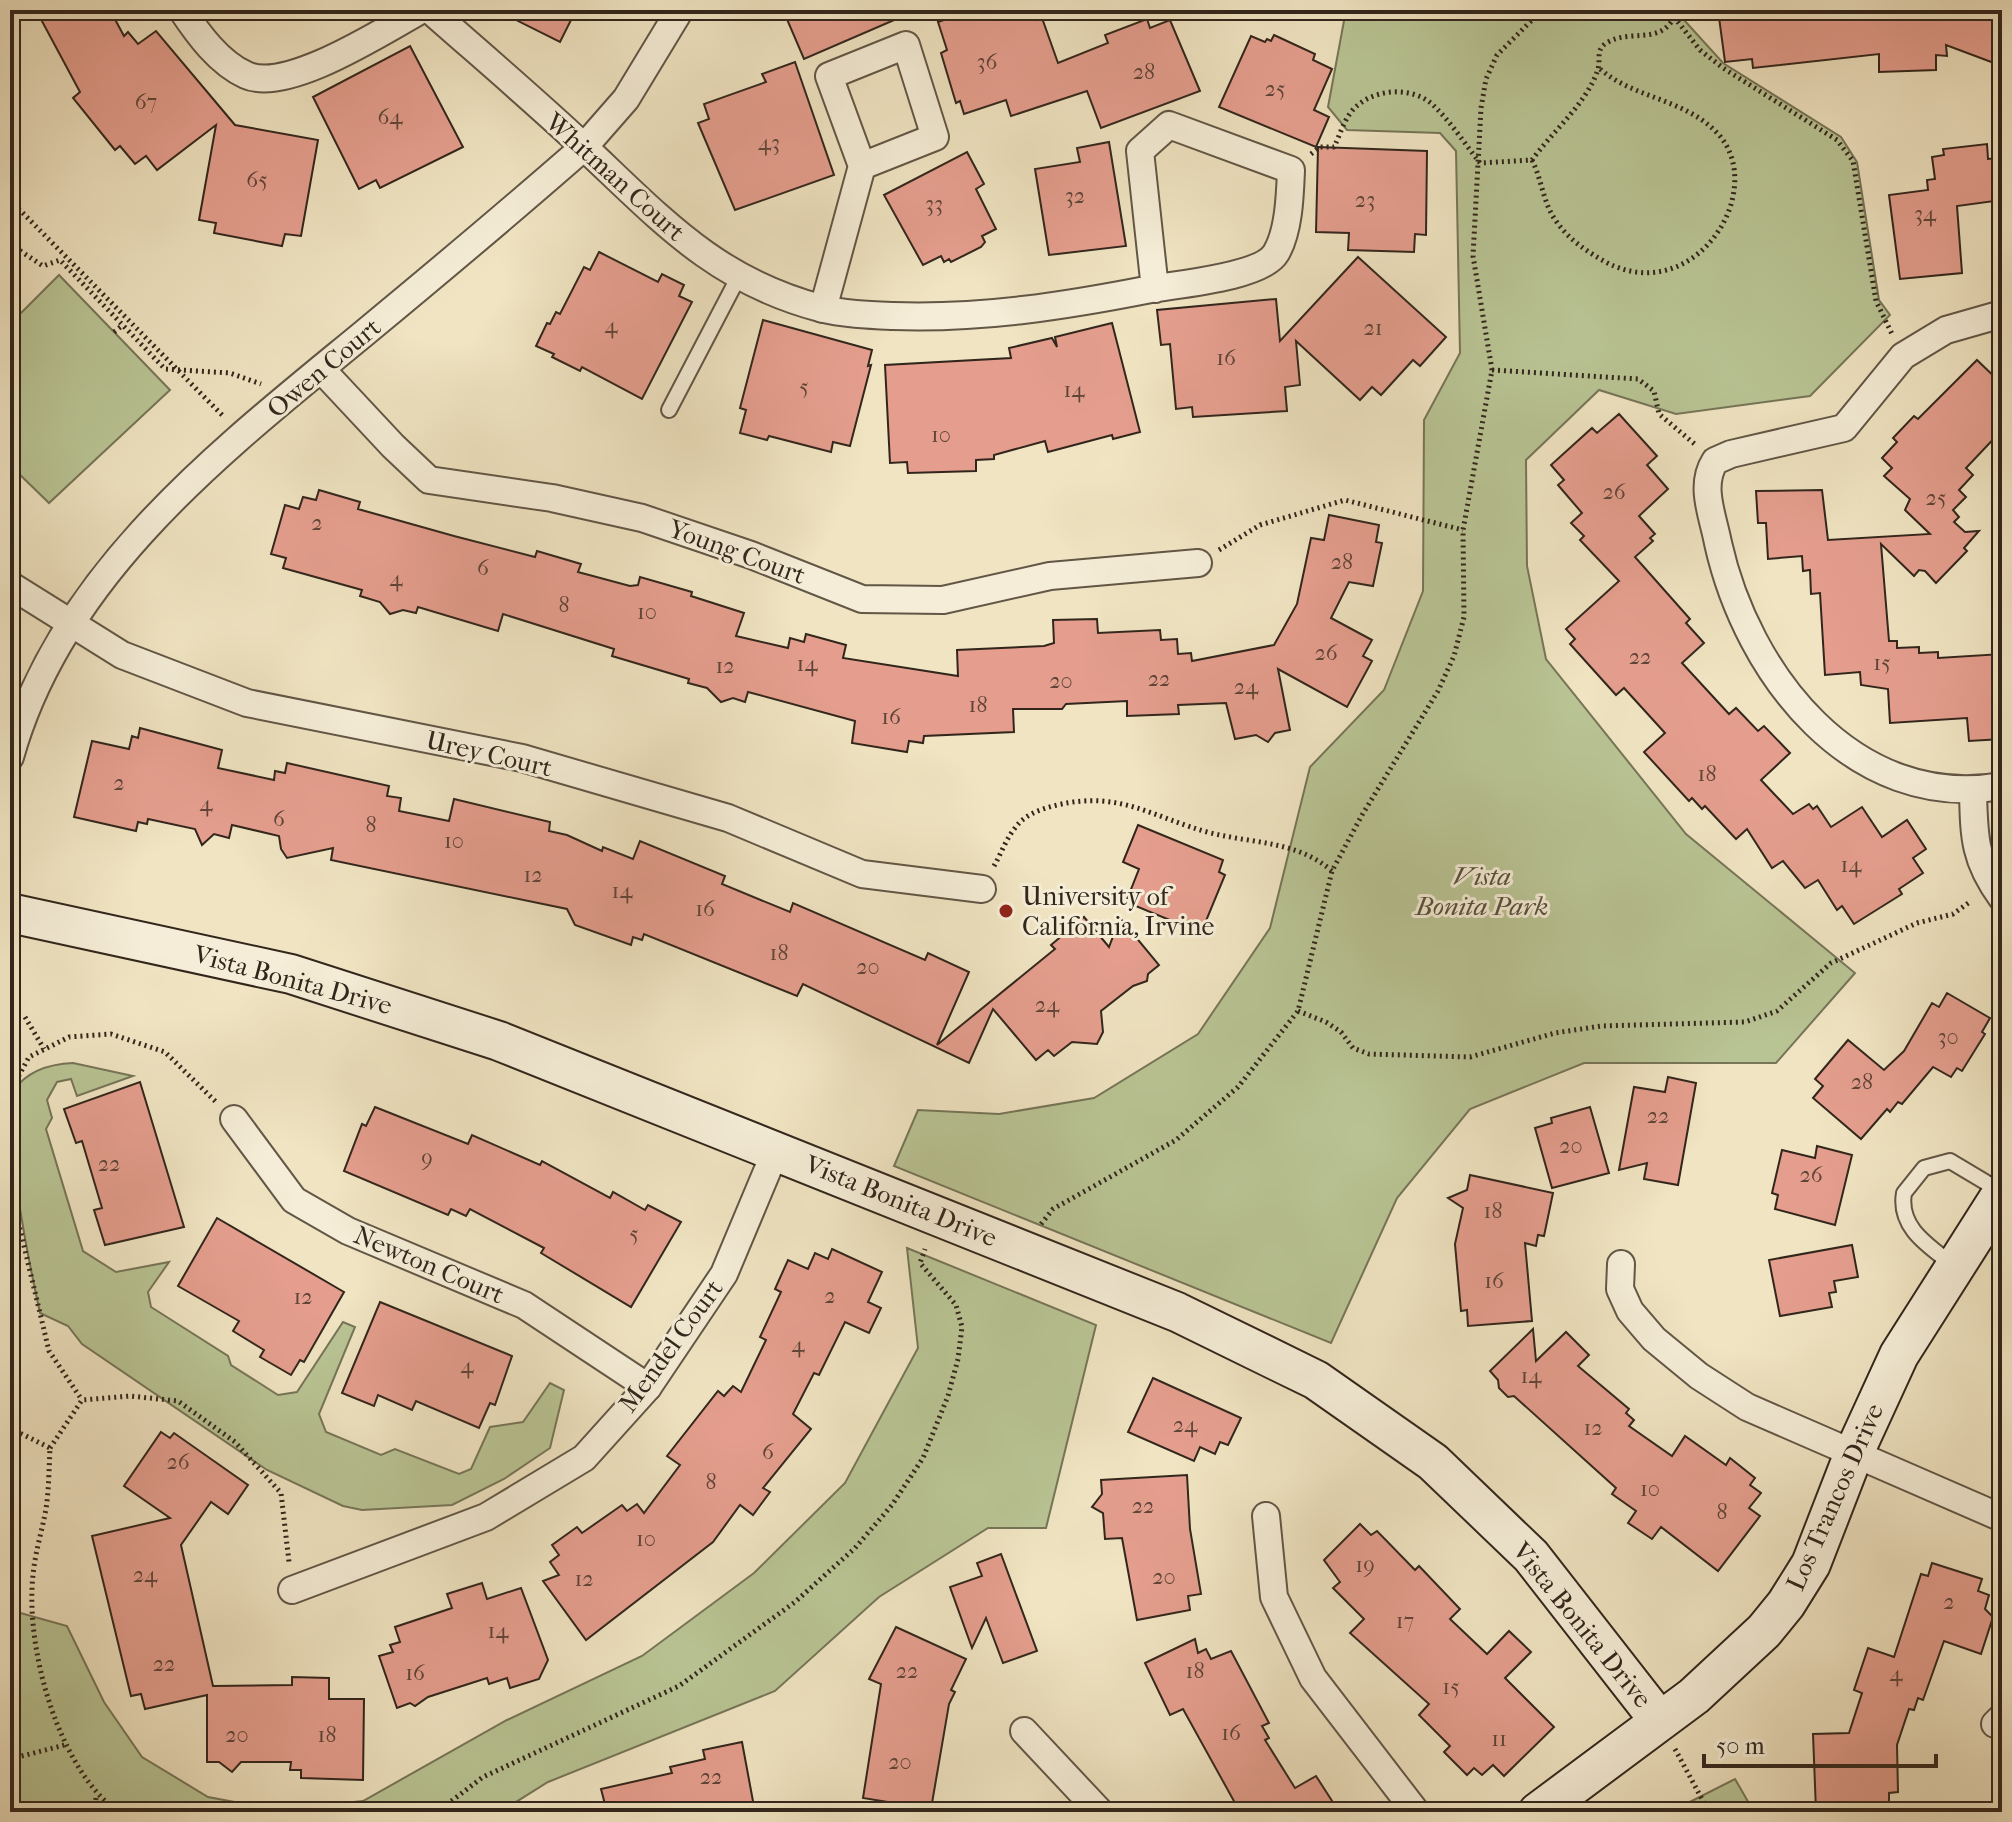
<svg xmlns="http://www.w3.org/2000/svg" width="2012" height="1822" viewBox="0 0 2012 1822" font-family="'IM FELL French Canon',serif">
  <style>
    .green { fill: #b9c494; stroke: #767558; stroke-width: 2 }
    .building { fill: #e59e8e; stroke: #32261c; stroke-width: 2 }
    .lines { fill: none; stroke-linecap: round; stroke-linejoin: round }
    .lane-casing { stroke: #625646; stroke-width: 18 }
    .street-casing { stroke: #625646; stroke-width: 30 }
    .secondary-casing { stroke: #32261c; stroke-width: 42 }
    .path { stroke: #32261c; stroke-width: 5; stroke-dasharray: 2 4; stroke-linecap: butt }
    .lane { stroke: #f5edd7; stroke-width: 14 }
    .street { stroke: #f5edd7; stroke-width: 26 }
    .secondary { stroke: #f5edd7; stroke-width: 38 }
    .poi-dot { fill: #8f2418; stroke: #f5edd7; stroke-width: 3 }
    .labels { text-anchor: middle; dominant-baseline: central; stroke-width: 6; stroke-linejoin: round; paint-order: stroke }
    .number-label { font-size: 22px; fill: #5f4438 }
    .street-label { font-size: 26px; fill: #32261c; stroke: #f5edd7 }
    .park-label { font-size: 26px; font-style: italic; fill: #544e3a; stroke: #f5edd7 }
    .poi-label { font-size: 26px; fill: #32261c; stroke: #f5edd7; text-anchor: start }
  </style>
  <rect width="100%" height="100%" fill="#f0e4c2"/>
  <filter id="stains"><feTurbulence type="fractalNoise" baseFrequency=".0025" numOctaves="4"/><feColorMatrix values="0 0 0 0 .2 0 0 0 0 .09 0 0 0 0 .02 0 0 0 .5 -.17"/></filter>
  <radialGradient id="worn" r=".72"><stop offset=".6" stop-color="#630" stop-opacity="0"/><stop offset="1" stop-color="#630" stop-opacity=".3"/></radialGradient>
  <g class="green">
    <path d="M1346 10H1675L1723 63 1841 137 1857 162 1879 300 1890 315 1810 396 1676 414 1599 390 1526 460 1527 566 1546 659 1686 834 1855 973 1776 1063H1584L1470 1109 1397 1198 1331 1343 894 1166 918 1110 999 1114 1094 1098 1198 1034 1270 928 1310 767 1384 690 1423 591 1424 420 1460 353 1456 151 1440 133 1347 130 1328 107Z"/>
    <path d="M59 275 170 390 49 503 10 465V324Z"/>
    <path d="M73 1063 133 1076 77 1096 71 1079 57 1082 47 1100 52 1118 46 1129 83 1251 116 1272 169 1262 148 1292 151 1307 228 1356 231 1365 278 1395 297 1392 343 1322 355 1327 319 1414 326 1432 381 1455 395 1449 459 1474 471 1469 490 1427 523 1422 550 1383 564 1390 550 1448 504 1479 452 1505 362 1510 343 1506 267 1470 82 1344 68 1326 40 1313C31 1272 0 1122 14 1090 28 1070 50 1064 73 1063Z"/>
    <path d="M907 1248 1096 1325 1046 1528H988L879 1597 775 1691 548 1782 500 1812H10V1610L67 1626 104 1702 142 1757 208 1797 277 1810 363 1801 507 1720 642 1656 754 1573 845 1483 918 1348Z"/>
    <path d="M1735 1779 1754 1812H1670Z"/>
  </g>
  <g class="building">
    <path d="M36 10H110L124 36 128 32 138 44 156 31 235 125 318 140 301 236 285 234 282 246 214 233 216 223 199 220 216 125 157 170 146 156 135 164 120 146 115 150 73 98 80 92Z"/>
    <path d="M496 10H576L560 42Z"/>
    <path d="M783 10H915V11L804 59Z"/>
    <path d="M973 10H1033L1036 20 1042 18 1058 63 1108 43 1105 35 1147 19 1150 28 1170 20 1200 91 1101 128 1087 91 1011 116 1006 100 964 114 960 101 956 103 941 53 947 50 938 22Z"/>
    <path d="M1718 10H2002V66L1946 45 1947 56 1936 55V70L1879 72V54L1753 68 1752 59 1725 62Z"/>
    <path d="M1274 35 1315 54 1313 60 1332 69 1314 110 1329 117 1316 147 1219 107 1251 36 1265 42 1267 39 1271 41Z"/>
    <path d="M410 46 463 147 380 188 376 180 359 189 313 97Z"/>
    <path d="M795 62 834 175 735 210 698 123 709 119 704 104 766 82 762 74Z"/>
    <path d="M1109 142 1126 246 1049 255 1035 169 1080 162 1077 148Z"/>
    <path d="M1987 144 1988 159 1998 158 2002 200 1957 206 1962 273 1900 279 1889 195 1928 190 1927 180 1935 179 1932 157 1944 155 1943 149Z"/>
    <path d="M1318 147 1427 151 1426 235 1415 234 1414 252 1348 250 1349 233 1316 232Z"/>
    <path d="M967 152 984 184 976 189 996 229 982 236 985 242 981 247 951 262 949 259 944 262 941 256 923 265 884 195Z"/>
    <path d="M599 252 658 282 662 274 684 285 679 296 692 302 642 399 582 367 580 371 552 357 554 354 536 346 547 323 550 324 556 312 560 314 584 267 590 270Z"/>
    <path d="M1358 257 1446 337 1420 366 1413 360 1381 395 1372 387 1360 400 1296 341 1300 385 1285 387 1287 411 1193 417 1192 407 1176 409 1170 344 1161 345 1157 310 1276 299 1280 341Z"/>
    <path d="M763 320 872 350 868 366 871 365 850 446 833 442 831 452 769 436 767 440 740 433 746 410 740 408Z"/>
    <path d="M1112 323 1140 432 1113 439 1112 435 1048 452 1045 441 994 455V459L976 460V471L908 473 907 462 890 463 885 365 1011 358 1009 348 1052 338 1057 347 1055 337Z"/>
    <path d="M1977 360 2002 384V430L1966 468 1973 475 1959 490 1966 497 1953 510 1959 517 1954 522 1965 532 1979 531 1964 548 1967 551 1936 583 1925 571 1919 570 1914 576 1881 544 1889 641H1897V648L1919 647V653L1938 652V658L2002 654V739L1969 741 1967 718 1890 723 1888 689 1861 685 1860 672 1825 675 1820 593 1811 594 1810 570 1803 571 1802 556 1768 559 1766 523H1758L1756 491 1822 490 1828 540 1930 534 1905 510 1910 499 1884 476 1892 468 1882 458 1897 442 1893 438 1914 416 1918 419Z"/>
    <path d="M1619 414 1657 456 1647 465 1668 489 1639 516 1655 534 1650 538 1653 541 1635 557 1690 619 1686 623 1704 643 1682 663 1729 714 1736 708 1758 731 1764 726 1790 753 1761 780 1793 814 1809 804 1813 809 1817 806 1831 827 1862 807 1882 837 1907 820 1926 849 1913 858 1923 873 1899 889 1902 894 1854 924 1842 906 1837 910 1818 880 1805 888 1783 861 1772 868 1747 829 1736 839 1705 806 1702 809 1692 798 1689 801 1644 752 1665 733 1624 688 1616 695 1570 644 1575 639 1566 629 1619 581 1580 540 1584 536 1571 523 1582 513 1558 485 1564 480 1551 465 1592 428 1597 433Z"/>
    <path d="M319 490 360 502 358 509 454 536 535 557 537 551 581 564 578 572 630 586 638 585 640 577 692 592 691 596 744 613 736 636 788 648 790 638 804 642 806 634 846 645 843 658 958 676 957 650 1044 646 1054 643 1053 620 1097 619 1098 633 1160 630 1161 640 1177 639 1178 654 1191 653 1192 661 1274 645 1297 604 1311 538 1324 540 1329 515 1379 525 1376 542 1382 543 1373 586 1349 582 1331 618 1372 640 1363 656 1372 661 1347 707 1278 669 1290 730 1275 733 1268 742 1256 735 1235 739 1226 703 1178 705 1179 714 1127 716V701L1066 704 1062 709H1013L1014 732 924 736 923 743 909 741 907 752 852 743 855 721 748 692 745 702 733 698 721 702 707 688 688 683 689 679 612 656 614 649 503 614 498 631 418 607 416 613 403 610 390 614 380 602 360 596 362 590 283 568 286 558 271 554 285 505 299 509 303 497 316 500Z"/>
    <path d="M140 728 222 750 218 768 274 780 275 771 285 773 287 763 389 786 387 796 401 798 399 811 449 821 454 799 550 822 549 831 567 835 602 851 603 847 633 859 640 841 725 876 722 884 790 912 793 903 925 960 928 953 969 972 937 1045 1055 949 1051 945 1084 917 1109 947 1120 918 1159 965 1148 974 1147 981 1133 986 1101 1011 1103 1032 1097 1044 1072 1042 1054 1056 1048 1050 1036 1060 993 1009 969 1063 803 984 797 996 644 934 642 940 633 937 631 945 575 925 567 909 331 860 333 848 287 858 281 849 279 836 232 825 229 838 214 834 202 845 195 829 148 819 147 824 138 822 136 831 74 817 92 741 129 749 132 736 138 738Z"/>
    <path d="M1138 825 1223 860 1219 872 1225 875 1201 933 1126 902 1139 869 1123 862Z"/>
    <path d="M1947 993 1990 1018 1982 1032 1985 1034 1962 1071 1957 1068 1951 1077 1933 1067 1902 1104 1898 1102 1890 1112 1887 1109 1861 1139 1813 1098 1823 1086 1815 1079 1848 1040 1884 1070 1904 1051 1932 1003 1939 1007Z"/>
    <path d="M1668 1077 1696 1083 1678 1185 1644 1179 1647 1163 1619 1170 1634 1087 1665 1092Z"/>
    <path d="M140 1082 184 1227 105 1245 94 1210 102 1208 82 1141 76 1143 64 1109Z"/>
    <path d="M375 1107 468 1144 472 1135 540 1165 542 1161 610 1198 613 1192 645 1210 648 1205 681 1222 631 1307 541 1253 544 1248 470 1209 466 1216 451 1209 448 1215 344 1171 362 1124 366 1126Z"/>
    <path d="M1590 1107 1609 1173 1552 1188 1535 1128 1552 1123 1551 1118Z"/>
    <path d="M1817 1146 1852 1155 1835 1225 1775 1209 1778 1195 1772 1193 1782 1150 1815 1158Z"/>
    <path d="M1470 1175 1553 1193 1544 1236 1538 1235 1536 1246 1525 1243 1532 1321 1468 1326 1467 1310 1461 1311 1455 1244 1463 1208 1448 1198 1467 1190Z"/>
    <path d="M217 1218 344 1292 304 1362 300 1360 291 1375 260 1357 264 1350 233 1331 239 1321 178 1286Z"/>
    <path d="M1852 1245 1858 1277 1834 1281 1836 1292 1829 1293 1832 1307 1780 1316 1769 1260Z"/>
    <path d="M832 1249 882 1272 868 1302 881 1308 869 1333 845 1322 819 1375 814 1373 793 1414 811 1429 763 1488 770 1492 753 1515 740 1505 713 1542 586 1640 543 1581 559 1575 550 1562 559 1555 552 1545 577 1527 582 1533 622 1505 627 1511 637 1504 644 1513 680 1465 667 1456 718 1391 724 1396 733 1386 741 1392 766 1340 760 1337 781 1292 775 1289 788 1260 808 1269 815 1253 828 1259Z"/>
    <path d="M380 1302 512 1356 495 1405 490 1403 479 1428 416 1401 412 1410 378 1395 374 1406 342 1393Z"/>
    <path d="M1533 1329 1536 1361 1566 1332 1589 1355 1578 1366 1629 1409 1626 1413 1634 1420 1629 1426 1672 1456 1685 1436 1726 1465 1730 1458 1755 1478 1750 1485 1761 1493 1749 1508 1760 1516 1718 1571 1661 1527 1652 1539 1628 1523 1636 1511 1612 1494 1616 1488 1514 1396 1508 1397 1499 1388 1498 1380 1490 1371Z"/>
    <path d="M1153 1378 1241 1418 1228 1445 1220 1442 1215 1454 1200 1447 1194 1461 1128 1432Z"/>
    <path d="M161 1432 170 1438 174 1433 248 1485 228 1514 211 1502 181 1545 213 1686 292 1685V1677L329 1678V1699H364L363 1780 301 1778V1770H290L291 1762H241L232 1772 219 1762H207V1695L145 1709 141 1694 131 1696 92 1536 170 1518 124 1486Z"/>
    <path d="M1187 1475 1190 1529 1201 1594 1188 1596 1190 1610 1137 1620 1122 1538 1105 1539 1103 1513 1092 1507 1102 1494 1101 1480Z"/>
    <path d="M1360 1524 1371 1535 1377 1531 1415 1570 1419 1566 1460 1609 1450 1619 1487 1654 1509 1631 1531 1652 1505 1678 1554 1727 1504 1776 1493 1765 1482 1775 1474 1768 1467 1775 1444 1752 1450 1746 1419 1715 1429 1704 1350 1633 1364 1619 1333 1588 1340 1582 1324 1560Z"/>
    <path d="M1001 1554 1037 1651 1003 1663 986 1618 972 1648 950 1587 982 1576 977 1563Z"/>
    <path d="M1932 1563 1982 1579 1978 1591 1989 1595 1985 1609 1993 1617 1981 1654 1944 1641 1923 1700 1918 1698 1914 1710 1909 1709 1897 1745 1898 1792 1889 1793V1807L1877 1808V1812L1816 1811 1813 1734 1849 1733 1862 1693 1854 1690 1868 1648 1894 1657 1921 1574 1928 1576Z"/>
    <path d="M482 1583 487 1599 521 1588 548 1660 539 1679 510 1688 507 1678 489 1684 487 1678 428 1697 415 1706 410 1703 397 1708 379 1656 393 1652 390 1645 400 1642 395 1627 452 1608 447 1594Z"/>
    <path d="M896 1627 966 1659 951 1690 955 1692 949 1704 931 1809 863 1798 881 1684 869 1679Z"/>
    <path d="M1195 1639 1198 1653 1206 1649 1211 1659 1231 1651 1269 1723 1262 1726 1269 1738 1265 1740 1295 1788 1316 1776 1334 1804 1321 1812H1240L1183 1709 1170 1715 1145 1663Z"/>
    <path d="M742 1742 755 1812H607L601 1789 672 1773 670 1767 705 1759 703 1750Z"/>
  </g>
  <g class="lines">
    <defs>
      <g id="lane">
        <path d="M669 410 739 276"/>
        <path d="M1953 1265C1929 1246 1898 1228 1904 1193L1924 1168 1950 1161 2002 1192"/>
      </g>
      <g id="street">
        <path d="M182 10C198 34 219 63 246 75 287 94 384 30 421 10"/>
        <path d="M430 10C481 55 534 100 584 147 660 218 714 280 820 308 843 314 869 315 893 316 981 319 1065 306 1151 289 1180 284 1262 277 1276 253 1289 231 1290 195 1291 170L1169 125 1140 151 1155 289"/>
        <path d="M823 309 862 166 935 137 906 45 829 76 862 166"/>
        <path d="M2002 314 1946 330 1903 356 1844 428 1731 454 1715 461C1699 486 1713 516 1718 543 1747 674 1853 812 2002 786"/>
        <path d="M321 369 393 446 429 480 552 498 642 518 751 555 862 599 943 600 1050 576 1198 563"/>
        <path d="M10 585 122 655 247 703 522 758 728 818 862 874 982 889"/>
        <path d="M10 757C61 574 221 451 362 335 437 273 511 211 584 147L626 99 680 10"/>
        <path d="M1973 791C1974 837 1974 860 2002 898"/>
        <path d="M234 1119 294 1200 348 1231 524 1305 648 1387"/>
        <path d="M1621 1264 1620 1289 1630 1311 1654 1339 1699 1376 1747 1407 2002 1518"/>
        <path d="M1266 1516 1274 1597 1313 1678 1416 1812"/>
        <path d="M292 1590 486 1517 584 1458 648 1387 724 1274 776 1150"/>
        <path d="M1995 1724 2002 1717"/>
        <path d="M1024 1731 1100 1812"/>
      </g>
      <g id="secondary">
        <path d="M10 913 291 974 499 1041 1177 1312 1316 1380 1433 1462 1531 1556 1659 1720"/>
        <path d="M1538 1812 1694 1696 1764 1631 1786 1604 1811 1564 1854 1453 1899 1355 2002 1193"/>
      </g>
    </defs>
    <use href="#lane" class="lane-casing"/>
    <use href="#street" class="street-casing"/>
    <use href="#secondary" class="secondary-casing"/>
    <g class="path">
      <path d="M1674 17 1700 50 1723 68 1837 140 1853 161 1876 301 1892 334"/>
      <path d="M1311 154 1320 147H1334C1341 133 1345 115 1358 105 1378 88 1414 87 1433 105 1451 122 1465 144 1480 163L1532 160C1552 132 1588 102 1598 69 1601 58 1595 49 1608 42 1632 29 1660 45 1674 17L1670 10"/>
      <path d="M1532 160C1542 180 1543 203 1556 221 1567 237 1582 248 1597 257 1689 316 1770 194 1719 135 1686 98 1633 99 1599 68"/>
      <path d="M10 200 223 416"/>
      <path d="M10 244 43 266 60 260 165 369 230 373 261 384"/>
      <path d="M114 332 123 325"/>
      <path d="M1492 370 1638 379 1654 391 1659 414 1697 446"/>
      <path d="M1219 550 1260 525 1345 500 1463 530"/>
      <path d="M994 866C1001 854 1006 839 1015 828 1025 814 1041 809 1057 805 1121 790 1153 818 1211 833 1256 844 1297 841 1332 871"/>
      <path d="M1298 1011 1326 1022 1341 1032 1353 1048 1369 1054 1470 1057 1555 1033 1601 1026 1745 1022 1777 1011 1831 963 1917 923 1953 914 1971 901"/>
      <path d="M25 1017 44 1049"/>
      <path d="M10 1092 29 1057 69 1037 111 1034 165 1052 216 1102"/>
      <path d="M10 1187 49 1351 82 1400"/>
      <path d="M1041 1224 1053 1209 1176 1140 1238 1087 1298 1011 1332 871 1362 815 1438 691 1454 656 1464 617 1463 530 1492 370 1473 256 1481 108 1486 79 1497 55 1542 10"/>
      <path d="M10 1428 50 1448C49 1468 49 1489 46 1509 42 1531 35 1553 33 1575 25 1648 58 1768 118 1812"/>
      <path d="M50 1448 82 1400 130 1396 178 1401 235 1442 281 1493 289 1562"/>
      <path d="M1675 1749 1709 1812"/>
      <path d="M10 1759 65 1745"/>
      <path d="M95 1812 96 1797"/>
      <path d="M437 1812 483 1777 679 1686 795 1602 855 1548 892 1505 923 1458 948 1396 958 1359 962 1327 956 1305 920 1263 925 1249"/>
    </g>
    <use href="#lane" class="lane"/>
    <use href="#street" class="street"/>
    <use href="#secondary" class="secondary"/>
  </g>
  <circle class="poi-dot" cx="1006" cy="911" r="8"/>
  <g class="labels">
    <g class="number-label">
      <text x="987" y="62">36</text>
      <text x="1144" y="72">28</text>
      <text x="1275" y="89">25</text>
      <text x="146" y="102">67</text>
      <text x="390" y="117">64</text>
      <text x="769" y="143">43</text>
      <text x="257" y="180">65</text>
      <text x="1075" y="196">32</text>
      <text x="1365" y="200">23</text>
      <text x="934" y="204">33</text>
      <text x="1925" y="214">34</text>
      <text x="611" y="326">4</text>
      <text x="1373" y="328">21</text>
      <text x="1226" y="358">16</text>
      <text x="804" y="387">5</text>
      <text x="1074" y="390">14</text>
      <text x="941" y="435">10</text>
      <text x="1614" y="492">26</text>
      <text x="1936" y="498">25</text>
      <text x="317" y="523">2</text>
      <text x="1342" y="562">28</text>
      <text x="483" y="568">6</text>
      <text x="396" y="579">4</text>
      <text x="564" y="605">8</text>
      <text x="647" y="612">10</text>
      <text x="1326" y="653">26</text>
      <text x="1640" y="657">22</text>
      <text x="1882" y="663">15</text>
      <text x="807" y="664">14</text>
      <text x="725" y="666">12</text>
      <text x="1159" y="679">22</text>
      <text x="1061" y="681">20</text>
      <text x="1246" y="687">24</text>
      <text x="978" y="705">18</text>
      <text x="891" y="717">16</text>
      <text x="1707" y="774">18</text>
      <text x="119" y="783">2</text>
      <text x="206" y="804">4</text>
      <text x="279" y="819">6</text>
      <text x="371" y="825">8</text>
      <text x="454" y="841">10</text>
      <text x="1851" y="865">14</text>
      <text x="533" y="875">12</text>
      <text x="622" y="891">14</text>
      <text x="705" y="909">16</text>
      <text x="779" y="953">18</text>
      <text x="868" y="967">20</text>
      <text x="1047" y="1005">24</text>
      <text x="1948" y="1037">30</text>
      <text x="1862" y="1082">28</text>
      <text x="1658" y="1116">22</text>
      <text x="1571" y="1146">20</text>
      <text x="427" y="1158">9</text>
      <text x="109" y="1164">22</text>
      <text x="1811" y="1175">26</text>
      <text x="1493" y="1211">18</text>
      <text x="634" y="1234">5</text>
      <text x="1494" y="1281">16</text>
      <text x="830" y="1296">2</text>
      <text x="303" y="1297">12</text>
      <text x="798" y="1345">4</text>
      <text x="467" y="1366">4</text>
      <text x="1531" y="1376">14</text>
      <text x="1185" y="1425">24</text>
      <text x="1593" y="1428">12</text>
      <text x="768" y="1452">6</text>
      <text x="178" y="1462">26</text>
      <text x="711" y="1482">8</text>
      <text x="1650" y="1489">10</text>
      <text x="1143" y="1506">22</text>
      <text x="1722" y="1512">8</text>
      <text x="646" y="1539">10</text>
      <text x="1365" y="1565">19</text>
      <text x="145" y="1575">24</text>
      <text x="1164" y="1577">20</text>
      <text x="584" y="1579">12</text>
      <text x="1949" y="1602">2</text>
      <text x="1405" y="1621">17</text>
      <text x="498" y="1631">14</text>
      <text x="164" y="1664">22</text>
      <text x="907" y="1671">22</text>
      <text x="1195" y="1671">18</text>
      <text x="415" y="1673">16</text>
      <text x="1896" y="1674">4</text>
      <text x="1451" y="1687">15</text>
      <text x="1231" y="1733">16</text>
      <text x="237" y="1735">20</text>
      <text x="327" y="1735">18</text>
      <text x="1499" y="1739">11</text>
      <text x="900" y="1762">20</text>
      <text x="711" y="1777">22</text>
    </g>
    <g class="street-label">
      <text transform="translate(615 177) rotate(42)">Whitman Court</text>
      <text transform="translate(324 368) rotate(-40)">Owen Court</text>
      <text transform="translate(737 552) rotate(20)">Young Court</text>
      <text transform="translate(489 754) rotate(13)">Urey Court</text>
      <text transform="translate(293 980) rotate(15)">Vista Bonita Drive</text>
      <text transform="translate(901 1201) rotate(22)">Vista Bonita Drive</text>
      <text transform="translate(429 1265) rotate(23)">Newton Court</text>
      <text transform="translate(671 1346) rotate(-54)">Mendel Court</text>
      <text transform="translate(1835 1497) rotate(-66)">Los Trancos Drive</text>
      <text transform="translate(1582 1625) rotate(51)">Vista Bonita Drive</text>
    </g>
    <g class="park-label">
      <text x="1482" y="876">Vista<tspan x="1482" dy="30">Bonita Park</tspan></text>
    </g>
    <g class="poi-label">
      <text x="1022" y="896">University of<tspan x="1022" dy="30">California, Irvine</tspan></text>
    </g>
  </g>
  <rect width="2012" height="1822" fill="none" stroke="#f0e4c2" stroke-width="40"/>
  <rect x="12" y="12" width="1988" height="1798" fill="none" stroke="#32261c" stroke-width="4"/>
  <rect x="20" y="20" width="1972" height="1782" fill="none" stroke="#32261c" stroke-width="2"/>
  <path d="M1704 1754v12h232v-12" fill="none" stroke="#32261c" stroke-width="4"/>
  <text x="1716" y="1754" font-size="24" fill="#32261c" stroke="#f5edd7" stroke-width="6" paint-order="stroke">50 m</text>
  <rect width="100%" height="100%" filter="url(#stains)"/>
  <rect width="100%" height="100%" fill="url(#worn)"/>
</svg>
